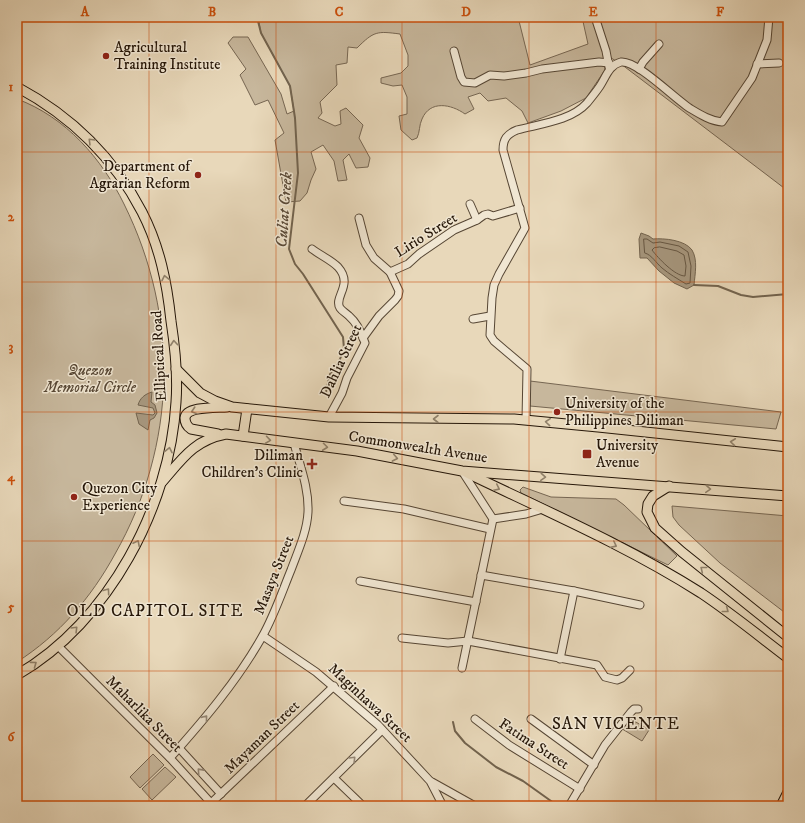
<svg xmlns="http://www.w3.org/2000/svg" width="805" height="823" viewBox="0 0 805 823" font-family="'IM FELL DW Pica',serif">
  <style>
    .green { fill: #c7b79c; stroke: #766652 }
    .water { fill: #a6967d; stroke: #72634e }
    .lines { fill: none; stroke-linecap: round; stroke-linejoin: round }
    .shore { stroke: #665642; stroke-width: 1 }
    .stream { stroke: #72634e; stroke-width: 2 }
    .minor-casing { stroke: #564634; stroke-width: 9 }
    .major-casing { stroke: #251608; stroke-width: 11 }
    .minor { stroke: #f0e6d2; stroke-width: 7 }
    .major { stroke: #e8d8ba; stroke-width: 9 }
    .oneway { stroke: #90816a }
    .oneway2 { stroke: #958877 }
    .grid { fill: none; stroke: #cb4f0b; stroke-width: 1; stroke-opacity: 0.55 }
    .poi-dot { fill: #8f2418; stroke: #f0e6d2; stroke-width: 1.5 }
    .labels { text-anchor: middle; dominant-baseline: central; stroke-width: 3; stroke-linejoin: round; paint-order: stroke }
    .poi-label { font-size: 15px; fill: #251608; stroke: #f0e6d2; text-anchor: start }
    .street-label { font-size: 15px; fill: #251608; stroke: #f0e6d2 }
    .park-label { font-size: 15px; font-style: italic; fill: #564634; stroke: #f0e6d2 }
    .water-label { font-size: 16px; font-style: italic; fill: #594937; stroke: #f0e6d2 }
    .quarter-label { font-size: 17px; letter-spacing: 1px; fill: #251608; stroke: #f0e6d2 }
    .neatline { fill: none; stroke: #cb4f0b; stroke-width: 1.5 }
    .grid-label { font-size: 13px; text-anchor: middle; font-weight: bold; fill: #cb4f0b }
  </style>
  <rect width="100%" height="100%" fill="#e8d8ba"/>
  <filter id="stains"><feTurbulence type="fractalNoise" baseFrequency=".005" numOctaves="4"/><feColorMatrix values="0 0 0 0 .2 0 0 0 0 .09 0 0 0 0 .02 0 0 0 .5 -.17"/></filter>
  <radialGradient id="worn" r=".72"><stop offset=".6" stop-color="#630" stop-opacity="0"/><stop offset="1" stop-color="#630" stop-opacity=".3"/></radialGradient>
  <g class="green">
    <path d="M258 17H518L530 65 588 44 582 17H788V191L621 64 603 53 605 70 586 98 561 111 528 123 522 111 506 98 488 101 480 93 468 97 474 109 465 114C451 104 430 100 422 119 419 125 420 132 417 138L412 140 401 130 399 116 407 114V97L402 85 393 86 381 83V78L401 73 408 66V55L400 34C377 31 374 31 357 48L348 47 347 63 336 65 337 85 320 102 322 113 318 118 335 126 341 124 340 111 346 108 363 125 359 138 370 158 368 167 356 168 349 154 343 160 347 180 338 181 334 161 323 145 311 152 316 169 311 180 307 193 300 201 286 202 275 140 284 133 268 100 255 105 240 75 246 69 228 43 233 37H248L281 94 287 114 294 111 290 86 261 33Z"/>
    <path d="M17 99C66 117 102 159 124 204 180 317 177 445 115 554 91 598 59 635 17 662Z"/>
    <path d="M530 381 781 412 776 429 530 406Z"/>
    <path d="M523 487 551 497 616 499 624 505 677 556 668 565 521 493 520 490Z"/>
    <path d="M672 506 788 516V615L720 563 679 525 673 517Z"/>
    <path d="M626 716 649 730 642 741 619 727Z"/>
    <path d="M153 754 164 765 140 788 130 777Z"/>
    <path d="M165 767 176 777 152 800 142 789Z"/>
  </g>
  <g class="water">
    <path d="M641 233 649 236 653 239C664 238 685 240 692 250 698 260 695 274 694 285L687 289 674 283 659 271 647 258H640L639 239Z"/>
    <path d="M152 392 151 402 155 405 157 413 154 418 150 420 148 430 139 424 136 413 153 415 155 413 153 408 138 405C140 398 145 394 152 392Z"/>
  </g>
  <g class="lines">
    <g class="shore">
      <path d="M644 239H647L653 243 660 242 679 246 688 252 691 266 690 283 686 284C678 279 669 274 662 268 656 263 652 255 645 253Z"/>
      <path d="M660 247 677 251 684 255 686 266 685 276C675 276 658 258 652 250L654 248Z"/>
    </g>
    <g class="stream">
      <path d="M257 17 261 33 290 86 295 118 298 173 289 249 295 264 303 274 343 337 344 349 338 364 330 374 326 392"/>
      <path d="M694 285 718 286 741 295 753 297 788 294"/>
      <path d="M453 722 455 731 465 743 496 767 523 781 558 806"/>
    </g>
    <defs>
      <g id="minor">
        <path d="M595 17 606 51 609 67"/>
        <path d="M454 51 461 77 464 82 475 83 490 75 504 76 526 73 542 69 599 62 609 63"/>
        <path d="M757 64 779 63"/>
        <path d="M639 69 643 62 659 44"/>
        <path d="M470 204 477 220"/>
        <path d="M359 218 366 245 374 258 390 272 399 291 398 296 395 300 379 316 363 338"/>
        <path d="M312 249C320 255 331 260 338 267 354 285 333 297 340 308 342 311 346 313 349 316 356 322 362 334 365 343L347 378 342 393 329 417"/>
        <path d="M390 272 408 264 419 254 454 230 477 220 484 215 488 214 493 216 520 208"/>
        <path d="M473 319 490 316"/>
        <path d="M526 420 527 369 494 341 490 335 492 298 494 285 499 274 525 228 503 150C503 139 507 134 517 130 539 124 571 121 587 103 591 98 596 92 600 86 606 77 609 65 621 62 637 60 676 100 691 109 701 115 711 121 722 122L752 78 767 40 769 17"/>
        <path d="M462 471 493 519 462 668"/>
        <path d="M344 501 404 509 490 529"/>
        <path d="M493 519 526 514 543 509"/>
        <path d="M481 575 574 591 640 605"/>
        <path d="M360 581 476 602"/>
        <path d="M263 636 316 672 378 725 430 781 443 806"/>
        <path d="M402 638 448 643 468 641 597 665 605 677 617 680 622 678 630 670"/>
        <path d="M58 646 170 758 211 803"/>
        <path d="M560 659 574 591"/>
        <path d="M475 719 509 745 580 789"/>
        <path d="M531 719 594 765"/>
        <path d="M179 748 221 794"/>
        <path d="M170 758C204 720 237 681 262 637 274 616 282 592 291 570 298 551 307 532 308 512 309 488 300 466 294 443"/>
        <path d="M334 778 363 806"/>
        <path d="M432 782 475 806"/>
        <path d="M208 806 334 686"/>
        <path d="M305 806 382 730"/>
        <path d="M569 806 605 745 631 712 634 709H638"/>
      </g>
      <g id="major">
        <path d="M17 87C71 116 114 158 142 212 160 247 167 283 171 321 175 347 178 375 176 402 170 506 109 622 17 675"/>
        <path d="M176 369 200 393 215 401 232 407 329 417 514 419 598 427 788 447"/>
        <path d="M218 434 191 429C188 427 185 423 185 418 186 406 218 408 227 407"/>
        <path d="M243 436 247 409"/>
        <path d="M467 473C546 511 627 546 701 593 731 613 759 636 788 658"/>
        <path d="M162 482C182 459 194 440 226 434L357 451 462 471 788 496"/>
        <path d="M669 486 653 496 648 504 647 512 655 528 682 552 788 637"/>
        <path d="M781 806 788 792"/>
      </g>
    </defs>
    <use href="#minor" class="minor-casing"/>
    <use href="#major" class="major-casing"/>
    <use href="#minor" class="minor"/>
    <use href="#major" class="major"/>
  </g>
  <defs><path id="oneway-chevron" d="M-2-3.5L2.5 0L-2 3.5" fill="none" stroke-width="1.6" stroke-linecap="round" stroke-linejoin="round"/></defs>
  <g class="oneway">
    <use href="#oneway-chevron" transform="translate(91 141) rotate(-135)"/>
    <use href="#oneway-chevron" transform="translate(165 278) rotate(-102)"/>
    <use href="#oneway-chevron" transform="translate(174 343) rotate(-95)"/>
    <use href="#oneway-chevron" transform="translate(194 411) rotate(162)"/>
    <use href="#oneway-chevron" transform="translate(436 419) rotate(-180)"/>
    <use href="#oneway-chevron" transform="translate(548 422) rotate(-175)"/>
    <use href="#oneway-chevron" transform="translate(268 440) rotate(8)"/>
    <use href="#oneway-chevron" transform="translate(733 442) rotate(-174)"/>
    <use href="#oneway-chevron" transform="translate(325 447) rotate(7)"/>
    <use href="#oneway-chevron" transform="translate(169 450) rotate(-78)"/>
    <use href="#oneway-chevron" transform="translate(395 458) rotate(11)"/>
    <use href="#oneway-chevron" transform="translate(543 477) rotate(4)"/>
    <use href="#oneway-chevron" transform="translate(497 488) rotate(26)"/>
    <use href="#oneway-chevron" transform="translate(708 489) rotate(4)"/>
    <use href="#oneway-chevron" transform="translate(137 543) rotate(-63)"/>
    <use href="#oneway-chevron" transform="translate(614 545) rotate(27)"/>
    <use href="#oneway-chevron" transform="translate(703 569) rotate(-141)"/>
    <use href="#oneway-chevron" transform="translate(107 591) rotate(-54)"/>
    <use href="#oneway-chevron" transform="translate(726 610) rotate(38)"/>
    <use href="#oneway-chevron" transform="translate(75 629) rotate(-45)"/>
    <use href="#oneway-chevron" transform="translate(34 664) rotate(-36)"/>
  </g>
  <g class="oneway2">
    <use href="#oneway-chevron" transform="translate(205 718) rotate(-51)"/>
    <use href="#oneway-chevron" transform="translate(353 759) rotate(-45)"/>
    <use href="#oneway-chevron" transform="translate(200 771) rotate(-132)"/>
  </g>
  <path class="grid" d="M149 17V806M276 17V806M402 17V806M529 17V806M656 17V806M17 152H788M17 282H788M17 412H788M17 541H788M17 671H788"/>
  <g class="poi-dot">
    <circle cx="106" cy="56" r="4"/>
    <circle cx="198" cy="175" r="4"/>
    <circle cx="557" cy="412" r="4"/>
    <rect x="582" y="449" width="10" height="10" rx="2"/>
    <path d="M310 458h4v4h4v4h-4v4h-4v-4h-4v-4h4z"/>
    <circle cx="74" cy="497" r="4"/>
  </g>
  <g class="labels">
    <g class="poi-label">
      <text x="114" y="47">Agricultural<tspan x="114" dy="17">Training Institute</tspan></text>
      <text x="190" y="166" text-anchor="end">Department of<tspan x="190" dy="17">Agrarian Reform</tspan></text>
      <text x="565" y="403">University of the<tspan x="565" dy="17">Philippines Diliman</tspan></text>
      <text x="596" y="445">University<tspan x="596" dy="17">Avenue</tspan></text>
      <text x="303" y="455" text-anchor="end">Diliman<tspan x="303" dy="17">Children's Clinic</tspan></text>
      <text x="82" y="488">Quezon City<tspan x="82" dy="17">Experience</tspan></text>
    </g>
    <g class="street-label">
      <text transform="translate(426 235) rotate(-32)">Lirio Street</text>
      <text transform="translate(159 356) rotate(-93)">Elliptical Road</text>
      <text transform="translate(341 361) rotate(-65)">Dahlia Street</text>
      <text transform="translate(418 447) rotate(9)">Commonwealth Avenue</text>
      <text transform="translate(274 575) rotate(-68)">Masaya Street</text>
      <text transform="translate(370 703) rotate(43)">Maginhawa Street</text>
      <text transform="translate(144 714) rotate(45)">Maharlika Street</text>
      <text transform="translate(262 737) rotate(-44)">Mayaman Street</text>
      <text transform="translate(534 744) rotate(33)">Fatima Street</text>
    </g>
    <g class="park-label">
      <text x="90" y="370">Quezon<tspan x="90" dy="17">Memorial Circle</tspan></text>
    </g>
    <g class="water-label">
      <text transform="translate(284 210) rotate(-86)">Culiat Creek</text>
    </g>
    <g class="quarter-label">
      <text x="155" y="611">OLD CAPITOL SITE</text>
      <text x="616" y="724">SAN VICENTE</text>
    </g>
  </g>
  <rect width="805" height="823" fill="none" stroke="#e8d8ba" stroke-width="44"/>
  <rect x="22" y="22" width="761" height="779" class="neatline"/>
  <g class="grid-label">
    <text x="85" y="16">A</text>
    <text x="212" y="16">B</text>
    <text x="339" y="16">C</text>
    <text x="466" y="16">D</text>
    <text x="593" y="16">E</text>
    <text x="720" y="16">F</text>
    <text x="11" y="91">1</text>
    <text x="11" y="221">2</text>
    <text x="11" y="351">3</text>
    <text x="11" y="481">4</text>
    <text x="11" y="611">5</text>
    <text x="11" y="741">6</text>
  </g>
  <rect width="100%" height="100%" filter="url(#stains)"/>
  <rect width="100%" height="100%" fill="url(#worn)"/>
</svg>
